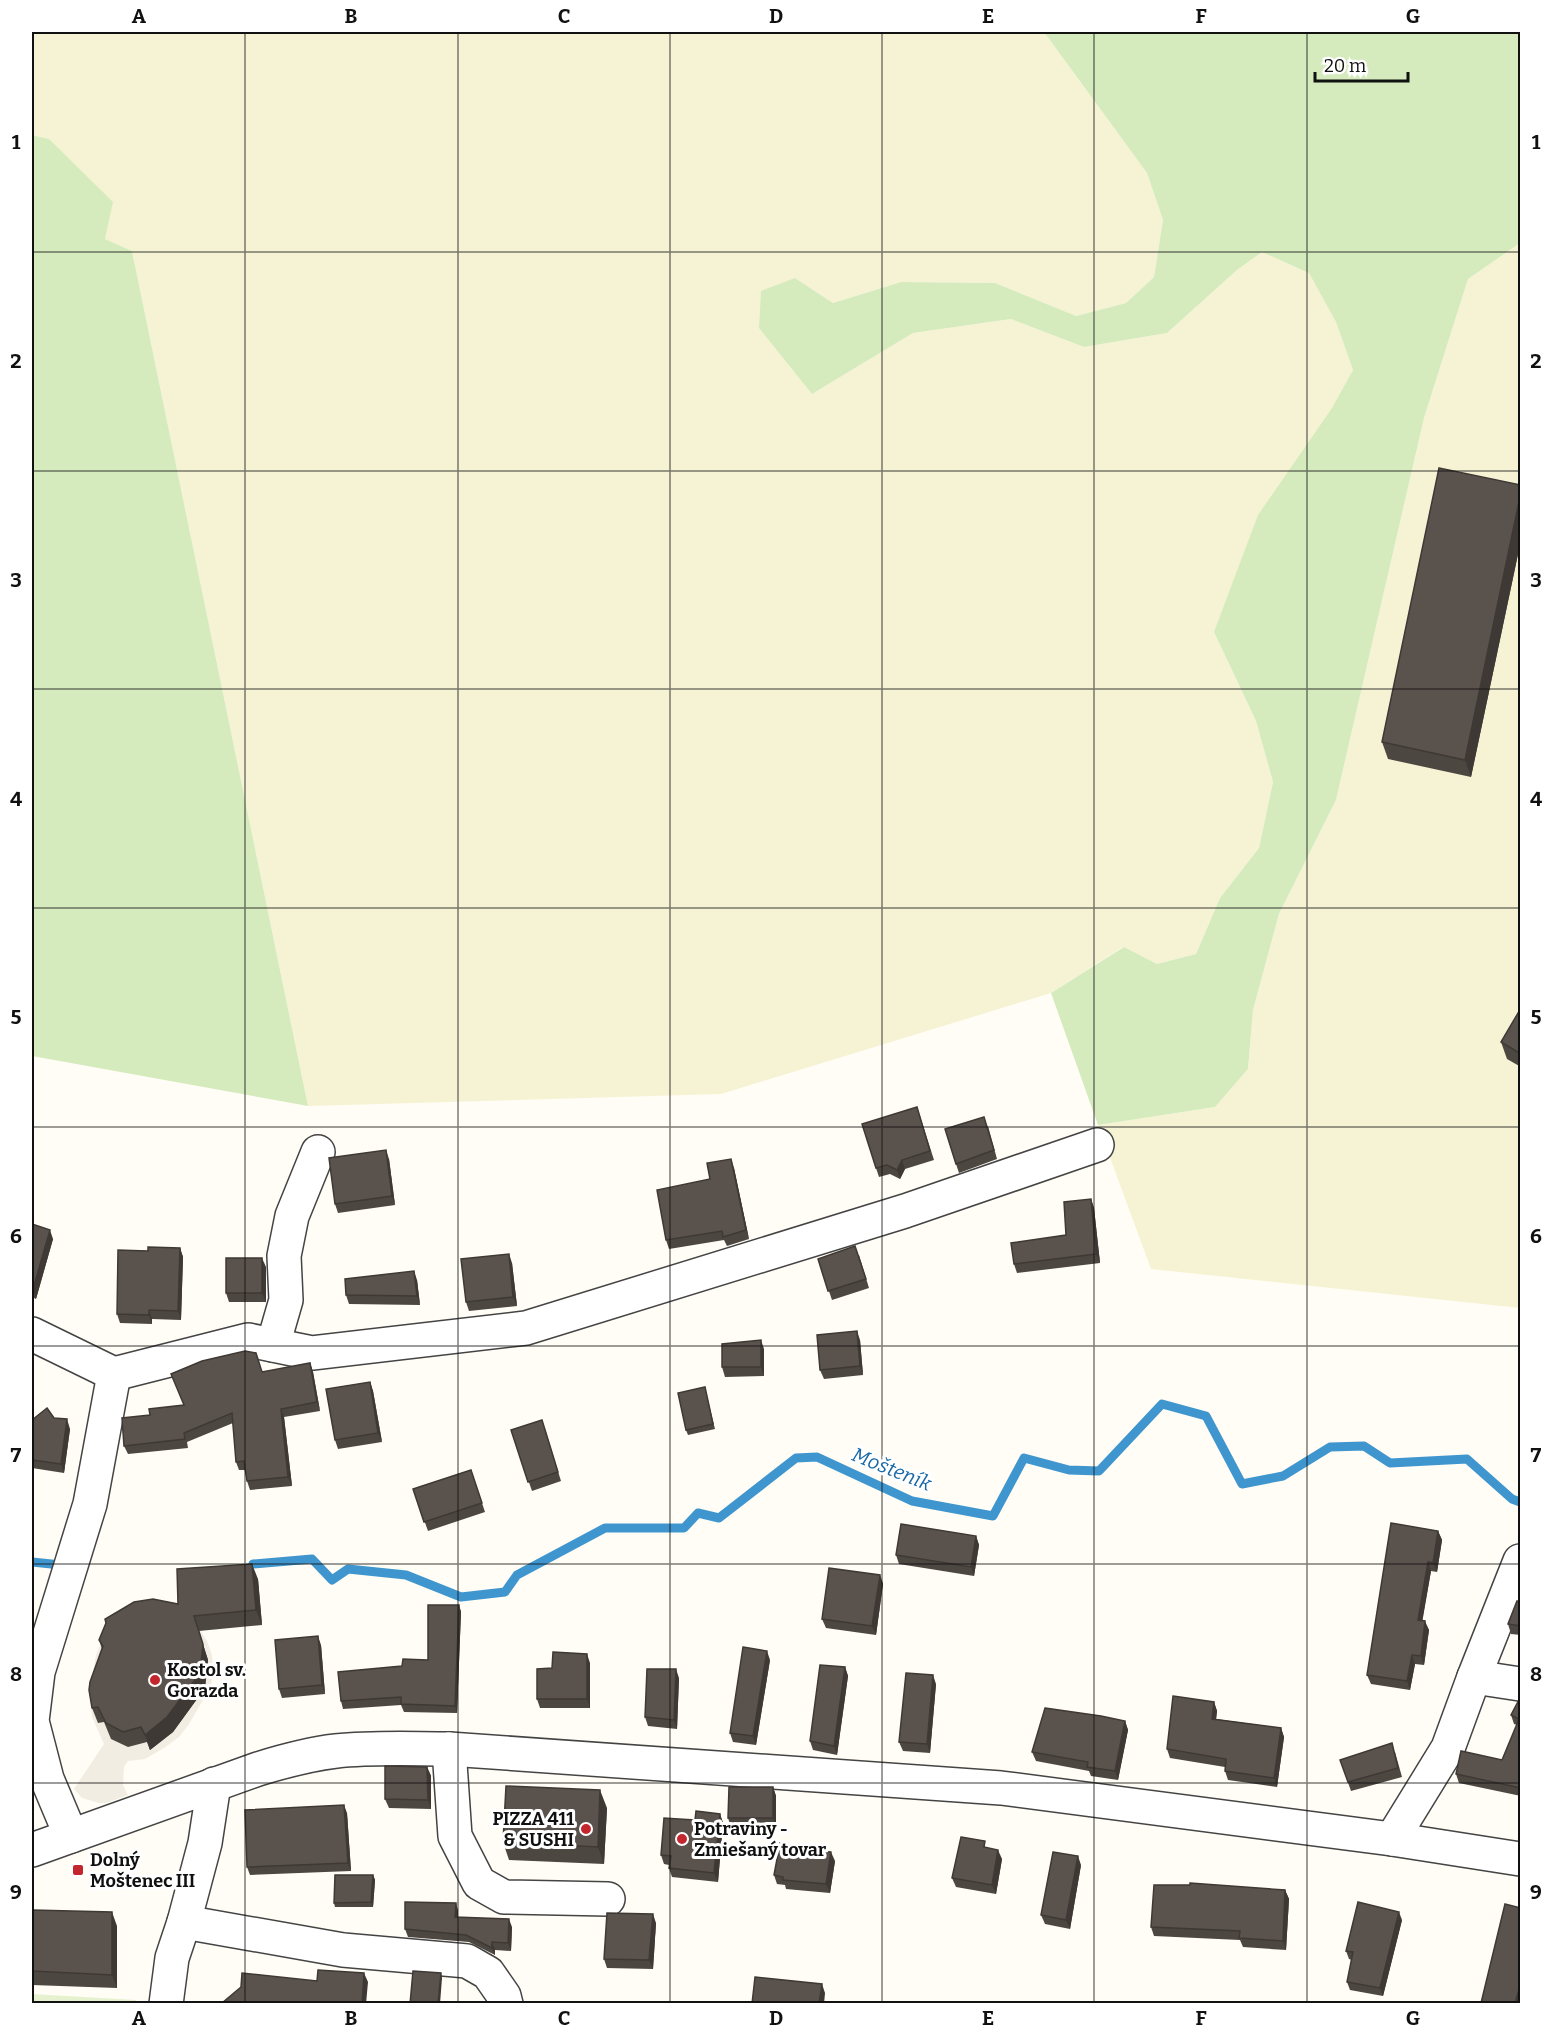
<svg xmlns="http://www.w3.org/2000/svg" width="1552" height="2035" viewBox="0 0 1552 2035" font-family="Bitter,serif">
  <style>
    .farmland { fill: #f6f3d4 }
    .green { fill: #d5ebbd }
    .pitch { fill: #e6f2cf }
    .plaza { fill: #f1ede2; fill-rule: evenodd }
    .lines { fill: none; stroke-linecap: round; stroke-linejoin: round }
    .stream { stroke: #3f96cf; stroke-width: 9 }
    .minor-casing { stroke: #444; stroke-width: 36 }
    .minor { stroke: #fff; stroke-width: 33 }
    .wall { fill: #4d4742 }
    .shaded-wall { fill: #3f3936 }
    .building { fill: #5a524d; stroke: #3f3936; stroke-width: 1.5 }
    .grid { fill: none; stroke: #111; stroke-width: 1.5; stroke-opacity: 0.55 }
    .poi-dot { fill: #c4262e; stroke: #fff; stroke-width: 2 }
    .labels { text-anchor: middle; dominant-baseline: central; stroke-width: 6; stroke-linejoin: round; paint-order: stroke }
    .poi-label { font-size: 18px; font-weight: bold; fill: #111; stroke: #fff; text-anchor: start }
    .water-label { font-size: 20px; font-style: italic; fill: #1768a6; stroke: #fff }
    .neatline { fill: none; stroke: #111; stroke-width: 2 }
    .grid-label { font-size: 20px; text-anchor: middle; font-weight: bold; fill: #111 }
  </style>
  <rect width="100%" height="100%" fill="#fffdf5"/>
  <g class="farmland">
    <path d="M32 32H1044L1147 173 1163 220 1154 277 1126 303 1076 316 995 283 901 282 833 303 795 278 812 394 913 333 1011 319 1084 347 1167 333 1237 270 1262 252 1309 272 1336 322 1353 370 1214 632 1256 721 1273 782 1259 848 1220 898 1196 954 1157 964 1123 947 1051 993 721 1094 308 1106 132 251 105 239 49 139 32 135Z"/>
    <path d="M1520 243V1308L1151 1269 1098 1125 1215 1107 1248 1069 1253 1010 1279 914 1336 800 1424 418 1468 279Z"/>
  </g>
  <g class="green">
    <path d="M1044 32H1520V243L1468 279 1424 418 1336 800 1279 914 1253 1010 1248 1069 1215 1107 1098 1125 1051 993 1124 947 1157 964 1196 954 1220 898 1259 848 1273 782 1256 721 1214 632 1258 515 1332 408 1353 370 1336 322 1309 273 1262 252 1237 270 1167 333 1084 347 1011 319 913 333 812 394 759 328 761 291 795 278 833 303 901 282 995 283 1076 316 1126 303 1154 277 1163 220 1147 173Z"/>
    <path d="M32 135 49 139 113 202 105 239 132 251 308 1106 32 1056Z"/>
  </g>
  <path class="pitch" d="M32 1994 136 2000V2003H32Z"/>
  <path class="plaza" d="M198 1627 207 1641 212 1655 213 1671 211 1686 189 1724 179 1737 164 1748 145 1759 128 1761 124 1767 123 1785 128 1795 106 1803H99L82 1798 74 1789 104 1744 92 1717 90 1690 96 1655 103 1639ZM203 1642 208 1660 205 1688 198 1700 184 1697 177 1726 173 1732 104 1722Z"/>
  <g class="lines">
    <g class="stream">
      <path d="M32 1562 61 1565"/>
      <path d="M253 1564 312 1559 332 1580 348 1569 406 1575 461 1597 505 1592 517 1575 605 1528H684L698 1513 719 1518 796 1458 817 1457 912 1501 993 1516 1024 1458 1069 1470 1099 1471 1162 1404 1206 1416 1242 1484 1283 1476 1330 1447 1364 1446 1390 1463 1467 1459 1512 1499 1520 1502"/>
    </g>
    <defs>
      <g id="minor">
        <path d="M32 1334 114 1374 248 1340 312 1353 526 1328 905 1211 1097 1145"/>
        <path d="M273 1345 286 1300 284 1256 292 1216 318 1152"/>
        <path d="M1474 1677 1520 1684"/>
        <path d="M449 1749 455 1836 479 1883 504 1897 608 1899"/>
        <path d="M214 1784 205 1843 184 1922 343 1950 467 1961 488 1973 504 1996 506 2004"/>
        <path d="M71 1836 47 1779 32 1721 38 1672 90 1504 114 1374"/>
        <path d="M1392 1839 1448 1748 1474 1677 1520 1561"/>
        <path d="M32 1850 258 1769C284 1761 310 1754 336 1751 374 1747 412 1749 449 1749L1001 1788 1392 1839 1520 1859"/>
        <path d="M166 2004 172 1958 184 1922"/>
      </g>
    </defs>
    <use href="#minor" class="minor-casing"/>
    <use href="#minor" class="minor"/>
  </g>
  <g class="wall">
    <path d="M1521 485V540L1471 777 1388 759 1382 742Z"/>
    <path d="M1521 1008V1067L1507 1059 1501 1042Z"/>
    <path d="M920 1116 934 1160 905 1169 900 1179 890 1174 879 1177 876 1168Z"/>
    <path d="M988 1126 997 1159 959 1173 956 1164Z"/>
    <path d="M389 1159 395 1205 338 1213 335 1204Z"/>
    <path d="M734 1168 749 1239 727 1246 724 1240 669 1249 666 1240Z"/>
    <path d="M1091 1199 1094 1208 1100 1263 1017 1273 1014 1264 1066 1235Z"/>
    <path d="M32 1224 53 1239 36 1299 32 1297Z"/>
    <path d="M180 1248 183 1257 181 1320 152 1319V1324L120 1323 117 1314 148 1251Z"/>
    <path d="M859 1255 869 1288 832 1300 818 1259Z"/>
    <path d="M512 1263 517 1306 469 1311 466 1302Z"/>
    <path d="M266 1267V1302H229L226 1293Z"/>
    <path d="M417 1280 420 1305 349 1304 346 1295Z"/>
    <path d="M860 1340 863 1375 824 1379 820 1370Z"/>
    <path d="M764 1349V1376L725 1377 722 1367Z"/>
    <path d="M310 1363 313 1372 320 1411 284 1417 292 1486 250 1490 247 1481 245 1470H239L236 1462 233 1423 187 1442 188 1448 128 1454 124 1446 150 1415 183 1405 262 1372Z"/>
    <path d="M370 1382 373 1391 382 1442 338 1449 335 1440Z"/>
    <path d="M706 1392 715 1429 688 1435 686 1430Z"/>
    <path d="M54 1418 70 1429 64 1473 32 1468V1420Z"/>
    <path d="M545 1429 561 1481 532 1491 511 1430Z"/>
    <path d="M471 1470 485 1512 428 1531 413 1489Z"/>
    <path d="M1438 1531 1442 1540 1437 1572 1431 1571 1422 1621 1429 1630 1424 1665 1415 1664 1410 1690 1371 1684 1367 1675Z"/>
    <path d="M976 1536 979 1545 974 1576 899 1564 896 1555Z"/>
    <path d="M880 1575 883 1584 876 1635 826 1628 822 1619Z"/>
    <path d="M258 1579 262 1625 199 1631 208 1660 205 1688 173 1732 150 1750 147 1742 128 1747 111 1739 104 1722 98 1723 92 1708 102 1649 99 1640 178 1604Z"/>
    <path d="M1521 1602V1635L1511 1634 1508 1624Z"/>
    <path d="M459 1605 461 1612 457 1713 404 1712 401 1705 343 1709 341 1701 402 1666 428 1660Z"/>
    <path d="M321 1645 325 1694 282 1698 279 1689Z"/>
    <path d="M770 1660 756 1745 733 1742 730 1733Z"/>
    <path d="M590 1663V1708H540L537 1699 552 1668Z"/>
    <path d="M845 1667 848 1676 837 1755 813 1750 810 1741Z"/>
    <path d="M679 1678 677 1729 648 1726 645 1717Z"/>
    <path d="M936 1684 930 1753 903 1751 899 1742Z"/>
    <path d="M1521 1696V1796L1459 1783 1456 1774 1502 1760 1517 1725 1514 1724 1511 1715Z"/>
    <path d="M1214 1702 1217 1711 1216 1719 1281 1728 1284 1737 1277 1787 1228 1780 1225 1771V1767L1170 1758 1167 1749Z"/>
    <path d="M1125 1721 1128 1730 1118 1780 1091 1776 1089 1771 1036 1761 1032 1752Z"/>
    <path d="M1395 1752 1402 1777 1351 1791 1340 1760Z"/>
    <path d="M427 1767 431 1776V1809L389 1808 385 1799Z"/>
    <path d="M773 1787 776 1796V1827H731L728 1818Z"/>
    <path d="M607 1808 604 1864 509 1860 503 1842Z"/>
    <path d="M347 1813 351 1871 250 1875 247 1867Z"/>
    <path d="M720 1814 723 1823 718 1882 672 1877 669 1868V1865L664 1864 661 1855 695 1820Z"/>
    <path d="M987 1848 1002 1859 996 1894 956 1887 952 1878Z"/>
    <path d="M835 1861 830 1893 786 1889 785 1885 777 1884 774 1875Z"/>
    <path d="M1081 1865 1070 1929 1045 1924 1041 1915Z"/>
    <path d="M373 1875 375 1880 373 1907H335L334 1903Z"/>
    <path d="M1285 1890 1289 1899 1286 1950 1243 1947 1240 1940 1154 1936 1151 1927Z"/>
    <path d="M456 1903 458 1911V1917L512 1927 511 1951 495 1950V1955L469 1942 408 1937 405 1929Z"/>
    <path d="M32 1910 117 1926V1988L32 1985Z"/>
    <path d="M1402 1920 1383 1996 1350 1990 1347 1982 1352 1960 1349 1959 1346 1951Z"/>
    <path d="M656 1923 653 1969 607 1968 604 1959Z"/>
  </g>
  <g class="shaded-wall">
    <path d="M1521 492V540L1471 777 1465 760Z"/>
    <path d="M386 1150 389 1159 395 1205 392 1196Z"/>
    <path d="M731 1159 734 1168 749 1239 746 1230Z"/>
    <path d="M902 1160 905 1169 900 1179 897 1170Z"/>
    <path d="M1091 1199 1094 1208 1100 1263 1096 1254Z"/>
    <path d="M50 1230 53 1239 36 1299 33 1289Z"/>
    <path d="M180 1248 183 1257 181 1320 178 1311Z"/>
    <path d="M509 1254 512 1263 517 1306 513 1297Z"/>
    <path d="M262 1258 266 1267V1302L262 1293Z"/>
    <path d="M414 1271 417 1280 420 1305 417 1296Z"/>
    <path d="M149 1310 152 1319V1324L149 1315Z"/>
    <path d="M857 1331 860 1340 863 1375 860 1366Z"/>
    <path d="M761 1340 764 1349V1376L761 1367Z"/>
    <path d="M310 1363 313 1372 320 1411 317 1402Z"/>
    <path d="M370 1382 373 1391 382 1442 378 1433Z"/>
    <path d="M281 1409 284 1417 292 1486 288 1477Z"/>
    <path d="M67 1419 70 1429 64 1473 61 1464Z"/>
    <path d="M1438 1531 1442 1540 1437 1572 1433 1563Z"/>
    <path d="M976 1536 979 1545 974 1576 971 1567Z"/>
    <path d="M1428 1562 1431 1571 1421 1629 1418 1620Z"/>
    <path d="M252 1564 258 1579 262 1625 256 1610Z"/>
    <path d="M880 1575 883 1584 876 1635 872 1626Z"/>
    <path d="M459 1605 461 1612 457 1713 455 1706Z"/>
    <path d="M194 1616 208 1660 205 1688 173 1732 150 1750 145 1735Z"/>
    <path d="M1425 1621 1429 1630 1424 1665 1421 1656Z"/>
    <path d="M318 1636 321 1645 325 1694 322 1685Z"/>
    <path d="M767 1651 770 1660 756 1745 753 1736Z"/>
    <path d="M587 1654 590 1663V1708L587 1699Z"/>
    <path d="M1412 1655 1415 1664 1410 1690 1407 1681Z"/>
    <path d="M845 1667 848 1676 837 1755 834 1746Z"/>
    <path d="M676 1669 679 1678 677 1729 674 1720Z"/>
    <path d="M933 1675 936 1684 930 1753 927 1744Z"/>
    <path d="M1214 1702 1217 1711 1215 1728 1212 1719Z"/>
    <path d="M1125 1721 1128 1730 1118 1780 1115 1771Z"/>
    <path d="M1281 1728 1284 1737 1277 1787 1274 1778Z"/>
    <path d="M427 1767 431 1776V1809L428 1800Z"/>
    <path d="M773 1787 776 1796V1827L773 1818Z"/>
    <path d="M600 1790 607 1808 604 1864 598 1847Z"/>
    <path d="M344 1805 347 1813 351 1871 348 1863Z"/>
    <path d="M720 1814 723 1823 718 1882 714 1873Z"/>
    <path d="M998 1850 1002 1859 996 1894 992 1885Z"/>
    <path d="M831 1852 835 1861 830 1893 826 1884Z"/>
    <path d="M1078 1856 1081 1865 1070 1929 1066 1920Z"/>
    <path d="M373 1875 375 1880 373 1907 371 1902Z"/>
    <path d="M1285 1890 1289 1899 1286 1950 1283 1941Z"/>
    <path d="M456 1903 458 1911V1925L455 1917Z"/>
    <path d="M112 1912 117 1926V1988L112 1975Z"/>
    <path d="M1399 1912 1402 1920 1383 1996 1380 1988Z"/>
    <path d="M653 1914 656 1923 653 1969 649 1960Z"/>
    <path d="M509 1919 512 1927 511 1951 508 1943Z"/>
    <path d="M492 1942 495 1950V1955L492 1948Z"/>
    <path d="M364 1973 368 1982 366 2004H362Z"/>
    <path d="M441 1973 442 1978 440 2004H438Z"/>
    <path d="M1521 1982 1520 2004H1515Z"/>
    <path d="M822 1984 825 1993 824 2004H819Z"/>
  </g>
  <g class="building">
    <path d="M1439 468 1521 485V492L1465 760 1382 742Z"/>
    <path d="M1521 1008V1054L1501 1042Z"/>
    <path d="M917 1107 930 1151 902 1160 897 1170 887 1165 876 1168 862 1124Z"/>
    <path d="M984 1117 994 1150 956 1164 945 1129Z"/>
    <path d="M386 1150 392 1196 335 1204 329 1158Z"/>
    <path d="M731 1159 746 1230 723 1237 722 1231 666 1240 657 1190 710 1179 707 1163Z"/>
    <path d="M1091 1199 1096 1254 1014 1264 1011 1243 1066 1235 1064 1202Z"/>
    <path d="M32 1224 50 1230 33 1289H32Z"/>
    <path d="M855 1246 866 1279 828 1291 818 1259Z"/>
    <path d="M148 1247 180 1248 178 1311 149 1310V1315L117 1314 118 1250 148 1251Z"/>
    <path d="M509 1254 513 1297 466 1302 461 1259Z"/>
    <rect x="226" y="1258" width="36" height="35"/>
    <path d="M414 1271 417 1296 346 1295 345 1279Z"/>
    <path d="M857 1331 860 1366 820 1370 817 1335Z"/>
    <path d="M761 1340V1367H722V1344Z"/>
    <path d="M245 1351 256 1353 262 1372 310 1363 317 1402 281 1409 288 1477 247 1481 244 1461 236 1462 232 1413 184 1433 185 1439 124 1446 122 1418 150 1415 149 1409 184 1405 171 1374 202 1361Z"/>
    <path d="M370 1382 378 1433 335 1440 326 1389Z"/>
    <path d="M705 1387 713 1424 686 1430 678 1393Z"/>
    <path d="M47 1408 54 1418 67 1419 61 1464 32 1460V1420Z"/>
    <path d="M542 1420 558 1472 528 1482 511 1430Z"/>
    <path d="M471 1470 482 1503 424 1522 413 1489Z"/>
    <path d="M1391 1523 1438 1531 1433 1563 1428 1562 1418 1620 1425 1621 1421 1656 1412 1655 1407 1681 1367 1675Z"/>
    <path d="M901 1524 976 1536 971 1567 896 1555Z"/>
    <path d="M252 1564 256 1610 194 1616 203 1644 200 1673 167 1717 145 1735 141 1727 123 1732 106 1723 98 1707 92 1708 89 1690 90 1682 103 1646 99 1640 106 1623 105 1619 134 1602 153 1599 178 1604 177 1569Z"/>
    <path d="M829 1568 880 1575 872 1626 822 1619Z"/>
    <path d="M1517 1601 1521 1602V1626L1508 1624Z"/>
    <path d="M428 1605H459L455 1706 401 1704V1697L341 1701 338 1672 402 1666 403 1659 428 1660Z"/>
    <path d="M318 1636 322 1685 279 1689 275 1640Z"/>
    <path d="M743 1647 767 1651 753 1736 730 1733Z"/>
    <path d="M553 1652 587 1654V1699H537V1669L552 1668Z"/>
    <path d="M820 1665 845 1667 834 1746 810 1741Z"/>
    <path d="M647 1669H676L674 1720 645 1717Z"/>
    <path d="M906 1673 933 1675 927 1744 899 1742Z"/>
    <path d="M1173 1696 1214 1702 1212 1719 1281 1728 1274 1778 1225 1771 1226 1759 1167 1749Z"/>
    <path d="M1521 1696V1788L1456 1774 1461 1751 1502 1760 1519 1719 1511 1715Z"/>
    <path d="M1045 1708 1101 1716 1125 1721 1115 1771 1087 1767 1088 1762 1032 1752Z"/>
    <path d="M1392 1743 1398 1768 1348 1782 1340 1760Z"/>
    <path d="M385 1766 427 1767 428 1800 385 1799Z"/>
    <path d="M506 1786 600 1790 598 1847 503 1842Z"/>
    <path d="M729 1787H773V1818H728Z"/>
    <path d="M344 1805 348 1863 247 1867 245 1810Z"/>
    <path d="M696 1811 720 1814 714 1873 669 1868 671 1856 661 1855 664 1818 695 1820Z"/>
    <path d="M961 1837 985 1841 984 1847 998 1850 992 1885 952 1878Z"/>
    <path d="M780 1843 831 1852 826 1884 783 1880V1877L774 1875Z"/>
    <path d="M1053 1852 1078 1856 1066 1920 1041 1915Z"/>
    <path d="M335 1875H373L371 1902 334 1903Z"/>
    <path d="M1190 1883 1285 1890 1283 1941 1239 1938 1240 1931 1151 1927 1154 1885H1190Z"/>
    <path d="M405 1902 456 1903 455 1917 509 1919 508 1943 492 1942V1948L466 1935 405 1929Z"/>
    <path d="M1358 1902 1399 1912 1380 1988 1347 1982 1353 1952 1346 1951Z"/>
    <path d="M1505 1904 1521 1908V1982L1515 2004H1482L1481 2003Z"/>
    <path d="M32 1910 112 1912V1975L32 1971Z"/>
    <path d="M607 1913 653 1914 649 1960 604 1959Z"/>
    <path d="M318 1970 364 1973 362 2004 222 2003 241 1987 242 1973 317 1981Z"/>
    <path d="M413 1971 441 1973 438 2004H410Z"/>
    <path d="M755 1977 822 1984 819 2004H752Z"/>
  </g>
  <path class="grid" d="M245 32V2004M458 32V2004M670 32V2004M882 32V2004M1094 32V2004M1307 32V2004M32 252H1520M32 471H1520M32 689H1520M32 908H1520M32 1127H1520M32 1346H1520M32 1564H1520M32 1783H1520"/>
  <g class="poi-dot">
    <circle cx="155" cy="1680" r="6"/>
    <circle cx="586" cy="1829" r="6"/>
    <circle cx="682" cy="1839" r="6"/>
    <rect x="72" y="1864" width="12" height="12" rx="3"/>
  </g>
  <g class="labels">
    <g class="poi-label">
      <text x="167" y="1670">Kostol sv.<tspan x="167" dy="21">Gorazda</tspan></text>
      <text x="574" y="1819" text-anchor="end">PIZZA 411<tspan x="574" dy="21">&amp; SUSHI</tspan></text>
      <text x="694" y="1829">Potraviny -<tspan x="694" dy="21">Zmiešaný tovar</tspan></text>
      <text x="90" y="1860">Dolný<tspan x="90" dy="21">Moštenec III</tspan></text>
    </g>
    <g class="water-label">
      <text transform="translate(892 1469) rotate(22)">Mošteník</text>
    </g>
  </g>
  <rect width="1552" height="2035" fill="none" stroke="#ffffff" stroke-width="66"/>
  <path d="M1315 72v9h93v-9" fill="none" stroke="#111111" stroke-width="3"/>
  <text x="1324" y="72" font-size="18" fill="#111111" stroke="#ffffff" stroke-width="4.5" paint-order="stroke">20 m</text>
  <rect x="33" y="33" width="1486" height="1969" class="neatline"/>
  <g class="grid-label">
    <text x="139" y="23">A</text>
    <text x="351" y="23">B</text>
    <text x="564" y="23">C</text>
    <text x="776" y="23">D</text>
    <text x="988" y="23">E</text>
    <text x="1201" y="23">F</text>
    <text x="1413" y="23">G</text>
    <text x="16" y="149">1</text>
    <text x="1536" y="149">1</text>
    <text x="16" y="368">2</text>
    <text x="1536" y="368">2</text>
    <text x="16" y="587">3</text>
    <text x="1536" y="587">3</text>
    <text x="16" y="806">4</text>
    <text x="1536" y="806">4</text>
    <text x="16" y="1024">5</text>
    <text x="1536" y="1024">5</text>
    <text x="16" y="1243">6</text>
    <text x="1536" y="1243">6</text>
    <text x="16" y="1462">7</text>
    <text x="1536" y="1462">7</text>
    <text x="16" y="1681">8</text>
    <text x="1536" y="1681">8</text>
    <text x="16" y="1899">9</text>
    <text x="1536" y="1899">9</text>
    <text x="139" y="2025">A</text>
    <text x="351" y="2025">B</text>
    <text x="564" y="2025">C</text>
    <text x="776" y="2025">D</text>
    <text x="988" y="2025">E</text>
    <text x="1201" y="2025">F</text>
    <text x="1413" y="2025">G</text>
  </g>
</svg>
